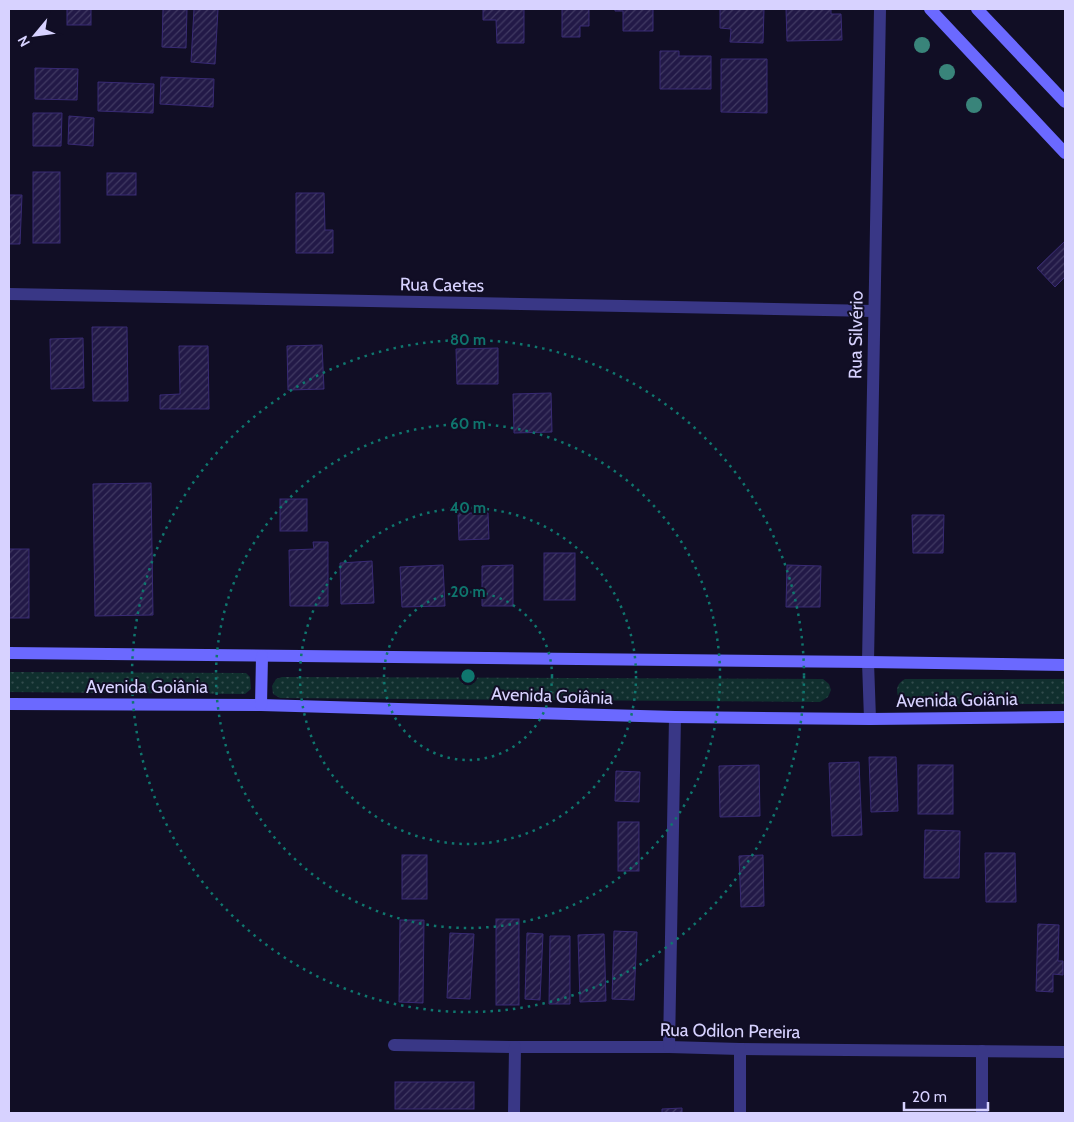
<svg xmlns="http://www.w3.org/2000/svg" width="1074" height="1122" viewBox="0 0 1074 1122" font-family="Cabin,sans-serif">
  <style>
    .grass { fill: url(#grass-dots) }
    .building { fill: url(#building-hatch); stroke: #382a74 }
    .lines { fill: none; stroke-linecap: round; stroke-linejoin: round }
    .street { stroke: #393786; stroke-width: 12 }
    .secondary { stroke: #6b69ff; stroke-width: 12 }
    .tree { fill: #39847a }
    .ring { fill: none; stroke: #0f766e; stroke-width: 2.5; stroke-dasharray: 2.5 5 }
    .labels { text-anchor: middle; dominant-baseline: central; stroke-width: 4; stroke-linejoin: round; paint-order: stroke }
    .street-label { font-size: 18px; fill: #d7d2ff; stroke: #110e25 }
    .centre { fill: #0f766e; stroke: #110e25; stroke-width: 2.5 }
    .ring-label { font-size: 15px; text-anchor: middle; font-weight: bold; fill: #0f766e; stroke: #110e25; stroke-width: 4; stroke-linejoin: round; paint-order: stroke }
  </style>
  <defs>
    <pattern id="grass-dots" width="8" height="8" patternUnits="userSpaceOnUse" patternTransform="scale(1.25)"><rect width="8" height="8" fill="#102f2e"/><path d="M2 2h.1M6 6h.1" fill="none" stroke="#324c4d" stroke-width="1.8" stroke-linecap="round"/></pattern>
    <pattern id="building-hatch" width="6" height="6" patternUnits="userSpaceOnUse" patternTransform="scale(1.25)"><rect width="6" height="6" fill="#221947"/><path d="M-1 1l2-2M0 6l6-6M5 7l2-2" fill="none" stroke="#413a63"/></pattern>
  </defs>
  <rect width="100%" height="100%" fill="#110e25"/>
  <g class="grass">
    <path d="M9 672 246 673 250 677 251 689 245 694 9 692Z"/>
    <path d="M282 677 823 679 829 684 831 690 828 697 820 702 280 698 273 694 272 686 276 679Z"/>
    <path d="M905 679H1065V704H904C895 696 894 685 905 679Z"/>
  </g>
  <g class="building">
    <rect x="67" y="9" width="24" height="16"/>
    <path d="M163 9H187L186 48 162 47Z"/>
    <path d="M194 9H218L215 64 191 62Z"/>
    <path d="M483 9H524V43H497L496 20H483Z"/>
    <path d="M562 9H589V26H580V37H562Z"/>
    <path d="M615 9H653V31H623V11H615Z"/>
    <path d="M720 9H764L763 43 730 42 731 29 720 28Z"/>
    <path d="M786 9H831V14H841L842 40 787 41Z"/>
    <path d="M660 51H679V56H711V89H660Z"/>
    <path d="M721 59H767V113L721 112Z"/>
    <path d="M35 68 78 69 77 100 35 99Z"/>
    <path d="M161 77 214 79 213 107 160 104Z"/>
    <path d="M98 82 154 84 153 113 98 111Z"/>
    <path d="M33 113H62L61 146H33Z"/>
    <path d="M69 116 94 118 93 146 68 144Z"/>
    <rect x="33" y="172" width="27" height="71"/>
    <rect x="107" y="173" width="29" height="22"/>
    <path d="M296 193H324L325 230H333V253H296Z"/>
    <path d="M9 195H22L20 244H9Z"/>
    <path d="M1065 241V277L1055 287 1037 268Z"/>
    <path d="M92 327H127L128 401H93Z"/>
    <path d="M83 338 84 388 51 389 50 339Z"/>
    <path d="M322 345 324 389 288 390 287 346Z"/>
    <path d="M179 346H208L209 409H160V395L180 394Z"/>
    <path d="M498 348V384H457L456 349Z"/>
    <path d="M551 393 552 432 514 433 513 394Z"/>
    <path d="M151 483 153 615 95 616 93 484Z"/>
    <rect x="280" y="499" width="27" height="32"/>
    <path d="M458 513H488L489 539 459 540Z"/>
    <path d="M912 515H944L943 553H913Z"/>
    <path d="M313 542H328V606H290L289 550 314 549Z"/>
    <rect x="9" y="549" width="20" height="69"/>
    <rect x="544" y="553" width="31" height="47"/>
    <path d="M372 561 374 603 341 604 340 563Z"/>
    <path d="M443 565 445 606 402 607 400 567Z"/>
    <path d="M513 565V606H482V566Z"/>
    <path d="M787 565 821 566 820 607H786Z"/>
    <path d="M869 757H896L898 811 871 812Z"/>
    <path d="M859 762 862 835 832 836 829 763Z"/>
    <path d="M759 765 760 816 720 817 719 766Z"/>
    <rect x="918" y="765" width="35" height="49"/>
    <path d="M616 771 640 772 639 802 615 801Z"/>
    <rect x="618" y="822" width="21" height="49"/>
    <path d="M925 830 960 831 959 878H924Z"/>
    <path d="M985 853H1015L1016 902H986Z"/>
    <rect x="402" y="855" width="25" height="44"/>
    <path d="M763 855 764 906 741 907 739 856Z"/>
    <rect x="496" y="919" width="23" height="86"/>
    <path d="M400 920H424L423 1003 399 1002Z"/>
    <path d="M1038 924 1059 925 1058 961H1063V975L1053 974V992L1036 991Z"/>
    <path d="M614 931 637 932 634 1000 612 999Z"/>
    <path d="M450 933 474 934 470 999 447 998Z"/>
    <path d="M527 933 543 934 540 1000 525 999Z"/>
    <path d="M604 934 606 1001 580 1002 578 935Z"/>
    <path d="M550 936H570V1004H549Z"/>
    <rect x="395" y="1082" width="79" height="27"/>
    <path d="M682 1108V1113H662V1109Z"/>
  </g>
  <g class="lines">
    <g class="street">
      <path d="M9 294 874 311"/>
      <path d="M870 719 868 662 880 9"/>
      <path d="M394 1045 515 1047H669L740 1049 1065 1052"/>
      <path d="M669 1047 675 717"/>
      <path d="M514 1113 515 1047"/>
      <path d="M740 1113V1049"/>
      <path d="M982 1113V1051"/>
    </g>
    <g class="secondary">
      <path d="M930 9 1065 153"/>
      <path d="M977 9 1065 102"/>
      <path d="M9 653 868 662 1065 665"/>
      <path d="M9 704 261 705 675 717 870 719 1065 717"/>
      <path d="M261 705 262 656"/>
    </g>
  </g>
  <g class="tree">
    <circle cx="922" cy="45" r="8"/>
    <circle cx="947" cy="72" r="8"/>
    <circle cx="974" cy="105" r="8"/>
  </g>
  <g class="ring">
    <circle cx="468" cy="676" r="84"/>
    <circle cx="468" cy="676" r="168"/>
    <circle cx="468" cy="676" r="252"/>
    <circle cx="468" cy="676" r="336"/>
  </g>
  <g class="labels">
    <g class="street-label">
      <text transform="translate(442 285) rotate(1)">Rua Caetes</text>
      <text transform="translate(856 335) rotate(-89)">Rua Silvério</text>
      <text x="147" y="687">Avenida Goiânia</text>
      <text transform="translate(552 696) rotate(2)">Avenida Goiânia</text>
      <text transform="translate(957 700) rotate(-1)">Avenida Goiânia</text>
      <text transform="translate(730 1031) rotate(1)">Rua Odilon Pereira</text>
    </g>
  </g>
  <circle cx="468" cy="676" r="8" class="centre"/>
  <g class="ring-label">
    <text x="468" y="345">80 m</text>
    <text x="468" y="429">60 m</text>
    <text x="468" y="513">40 m</text>
    <text x="468" y="597">20 m</text>
  </g>
  <rect width="1074" height="1122" fill="none" stroke="#d7d2ff" stroke-width="20"/>
  <g transform="translate(35 35) rotate(241)" stroke="#110e25" stroke-width="4" paint-order="stroke">
  <path d="M0-4L9 19L0 12L-9 19Z" fill="#d7d2ff"/>
  <text y="-8" font-size="14" font-weight="bold" text-anchor="middle" fill="#d7d2ff">N</text>
  </g>
  <path d="M904 1102v8h84v-8" fill="none" stroke="#d7d2ff" stroke-width="2.5"/>
  <text x="912" y="1102" font-size="15" fill="#d7d2ff" stroke="#110e25" stroke-width="4" paint-order="stroke">20 m</text>
</svg>
